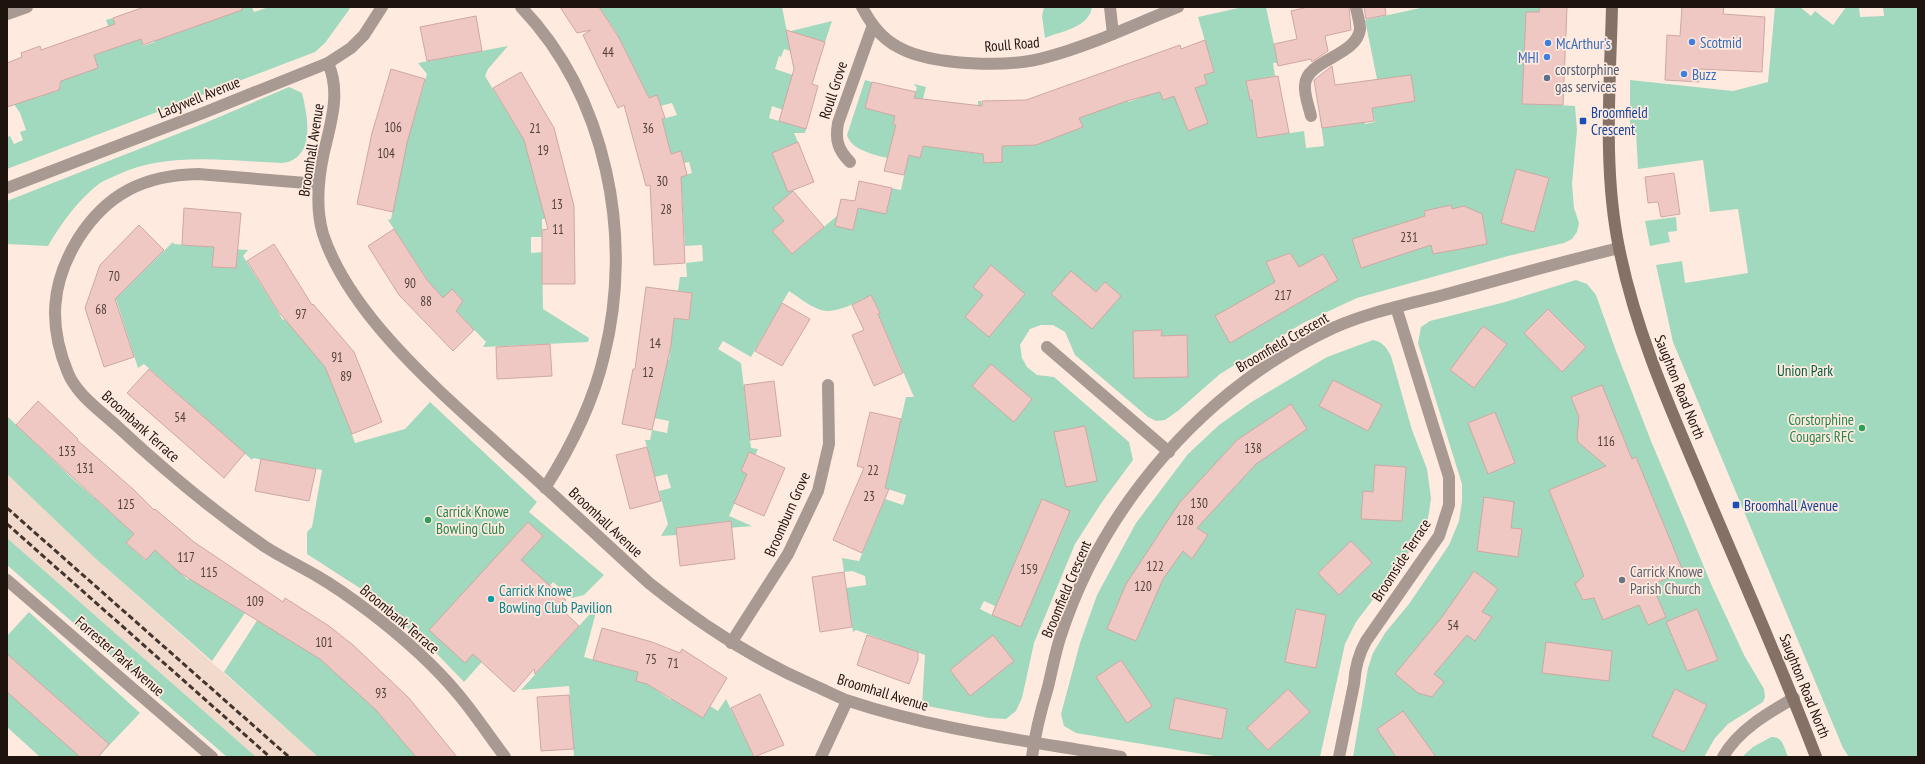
<svg xmlns="http://www.w3.org/2000/svg" width="1925" height="764" viewBox="0 0 1925 764" font-family="'PT Sans Narrow',sans-serif">
  <style>
    .built { fill: #f1d9cc }
    .green { fill: #a0d9be; fill-rule: evenodd }
    .building { fill: #efc8c3; stroke: #cea8a4 }
    .lines { fill: none; stroke-linecap: round; stroke-linejoin: round }
    .street { stroke: #a89a92; stroke-width: 12 }
    .secondary { stroke: #857166; stroke-width: 12 }
    .rail { stroke: #43352e; stroke-width: 3; stroke-dasharray: 6 3; stroke-linecap: butt }
    .shop-dot { fill: #3f7fe0; stroke: #ffeadf; stroke-width: 1.5 }
    .service-dot { fill: #5c6f8a; stroke: #ffeadf; stroke-width: 1.5 }
    .transit-dot { fill: #1a4fb4; stroke: #ffeadf; stroke-width: 1.5 }
    .leisure-dot { fill: #2e9e5b; stroke: #ffeadf; stroke-width: 1.5 }
    .worship-dot { fill: #6b7280; stroke: #ffeadf; stroke-width: 1.5 }
    .culture-dot { fill: #0f9aa8; stroke: #ffeadf; stroke-width: 1.5 }
    .labels { text-anchor: middle; dominant-baseline: central; stroke-width: 3.5; stroke-linejoin: round; paint-order: stroke }
    .number-label { font-size: 13px; fill: #53403a }
    .shop-label { font-size: 15px; fill: #366cbe; stroke: #ffeadf; text-anchor: start }
    .street-label { font-size: 15px; fill: #1f130d; stroke: #ffeadf }
    .service-label { font-size: 15px; fill: #4e5e75; stroke: #ffeadf; text-anchor: start }
    .transit-label { font-size: 15px; fill: #164399; stroke: #ffeadf; text-anchor: start }
    .park-label { font-size: 15px; fill: #055d41; stroke: #ffeadf }
    .leisure-label { font-size: 15px; fill: #27864d; stroke: #ffeadf; text-anchor: end }
    .worship-label { font-size: 15px; fill: #5b616d; stroke: #ffeadf; text-anchor: start }
    .culture-label { font-size: 15px; fill: #0d838f; stroke: #ffeadf; text-anchor: start }
  </style>
  <rect width="100%" height="100%" fill="#ffeadf"/>
  <path class="built" d="M7 474 95 558 318 757H256L7 538Z"/>
  <g class="green">
    <path d="M245 7H252L254 12 269 7H351L325 43 315 52 7 169V137L10 136 14 144 23 140 20 132 26 130 20 113 12 101 30 95 36 98 41 96 43 91 51 88 55 92 59 90 61 84 59 78 94 55 111 49 103 28 108 26 106 20 113 18 120 40 139 33 143 46 155 42 151 29 175 20 179 32 190 29 186 16 233 11Z"/>
    <path d="M599 7H782L787 32 832 21 825 42 792 32 789 41 791 51 784 49 781 57 779 56 775 69 811 81 783 110 772 106 769 118 806 129 805 133H794L798 142 772 153 784 182 788 181 793 191 773 208 784 221 772 231 792 254 838 215 858 208 891 188 901 190 907 162C890 158 852 154 847 135L865 80 872 82 865 108 895 116 893 124 906 128 917 87 914 85V84L926 87 909 155 920 158 928 127 953 130 950 150 973 152 970 127 972 105H978V101H981L984 163 1002 162 1001 134 1011 133V146L1030 145 1029 106 1035 105 1049 140 1083 127 1066 85 1068 84 1125 94 1128 102 1140 98 1133 81 1159 89 1163 100 1207 84 1204 75 1214 72 1198 17 1243 7H1266L1278 63H1273L1275 76 1246 81 1250 100H1253L1257 138 1304 131 1306 148 1324 146 1320 116 1363 110 1365 124 1375 122 1372 108 1377 107 1373 80 1377 79 1365 20 1425 7H1539V12H1526L1523 103 1575 106 1577 130 1572 184 1574 208 1579 223 1577 232 1572 239 1564 243 1508 256 1357 298 1303 323 1220 374 1179 410 1165 420 1156 421 1148 417 1075 355 1065 332 1053 325H1041L1030 329 1020 345 1022 358 1027 367 1037 375 1054 377 1129 442 1133 460 1102 502 1075 544 1034 643 1022 698 1016 711 1006 719 989 718 922 705 925 655 856 630 853 632 846 588 866 585 865 576 852 571 844 572 842 558 859 561 885 499 903 505 906 495 885 488 906 397H914L878 314 880 313 871 295C860 301 841 311 828 311 815 311 800 298 789 291L751 357 723 341 718 349 741 363 751 448 758 449 729 516 752 526 729 528 728 521 708 524V531L703 525 676 528 677 535 661 536 668 524 659 491 671 488 667 474 655 477 645 440H650L652 430 667 433 669 421 654 418 667 359 669 360 674 318 689 320 692 293 678 291 680 277H687L686 263 703 261 702 245 685 246 682 194 677 177 692 173 689 162 684 163 681 151 671 154 670 151 662 119 677 115 672 103 660 106 657 96 649 98 616 32ZM1290 253 1299 268 1266 262ZM1105 282 1121 296 1112 306 1096 292ZM1162 330 1160 345 1140 331ZM984 601 995 606 992 615 980 609Z"/>
    <path d="M1044 7H1092C1089 28 1061 31 1045 38L1042 16Z"/>
    <path d="M1775 7H1800L1811 16 1815 11 1833 25 1846 7H1859L1860 17 1884 16 1883 7H1918V757H1849L1843 748 1673 342 1656 265 1682 261 1685 283 1748 273 1738 209 1710 212 1703 160 1638 169 1636 132 1630 131V80L1733 91 1768 82Z"/>
    <path d="M508 46 488 69 485 76 526 143 545 219H542V237H531V253L542 252 543 309 589 338 588 342 483 347 486 342 456 311 463 301 452 289 443 298 430 284 388 220 391 219 407 142 427 74 418 63Z"/>
    <path d="M289 87 302 93C308 117 316 159 282 163 227 161 167 151 117 175 111 178 105 180 100 183 78 200 62 222 48 246L7 244V201L205 123Z"/>
    <path d="M1676 217 1677 231 1668 232 1670 242 1650 246 1645 221Z"/>
    <path d="M173 242 174 244 214 247 213 267 231 268 233 249 248 250 243 256 283 320 285 319 330 373 355 443 405 429 430 402 537 502 529 512 604 575 584 595 572 598 553 582 464 682 438 655 372 596 307 554V532L312 527 322 470 253 458 252 460 144 364 138 368 115 296 117 297Z"/>
    <path d="M1576 280 1587 284 1596 295 1616 351 1651 441 1712 586 1744 655 1764 689 1765 697 1763 702 1728 724 1715 738 1704 757H1353L1368 668 1373 653 1385 633 1409 604 1449 545 1459 521 1462 501V484L1418 343 1421 327 1430 321 1505 302Z"/>
    <path d="M1373 340C1383 342 1386 347 1391 356L1412 430 1427 469 1431 498 1429 513 1425 531 1356 622 1345 644 1320 757H1220L1076 733 1064 726 1061 714 1080 643 1097 595 1136 523 1188 454 1219 425 1253 401 1327 357Z"/>
    <path d="M7 416 74 480 134 533 126 543 145 560 155 550 188 580 189 578 245 613 212 661 95 558 7 474Z"/>
    <path d="M7 538 256 757H227L7 565Z"/>
    <path d="M598 605 584 657 638 672 636 681 644 683 664 677 656 690 671 700 680 687 687 692 680 704 703 718 710 706 718 711 726 699 754 757H574L569 686 521 690Z"/>
    <path d="M29 612 140 713 98 757H40L7 727V636Z"/>
    <path d="M258 619 323 661 377 711 416 757H318L224 672Z"/>
    <path d="M1771 737C1783 736 1784 748 1788 757H1742L1753 747Z"/>
  </g>
  <g class="building">
    <path d="M144 7H242V10L143 45 141 39 94 55 98 68 61 81 59 90 7 107V63L22 57 21 53 40 46 41 50 115 24 113 18Z"/>
    <path d="M560 7H599L618 36 649 98 657 95 665 118 662 119 671 154 681 151 687 175 681 177 685 263 654 265 650 185 646 186 624 105 618 108 583 35 591 30 577 33Z"/>
    <path d="M1308 7H1349L1351 30 1325 36 1328 51 1312 62 1311 59 1278 66 1274 44 1297 39 1291 11Z"/>
    <path d="M1364 7H1385L1386 15 1366 19Z"/>
    <path d="M1540 7H1567L1563 105 1522 104 1526 12H1539Z"/>
    <path d="M1682 7H1724L1723 14 1765 17 1762 72 1699 69V82L1665 80 1667 35 1680 36Z"/>
    <path d="M476 16 482 51 427 61 420 27Z"/>
    <path d="M786 30 825 42 812 84 818 86 806 129 779 121 794 69Z"/>
    <path d="M1205 40 1214 72 1204 75 1207 84 1195 88 1208 123 1188 131 1174 96 1163 100 1160 92 1127 101 1079 118 1083 127 1036 145 1002 146V162L984 163 983 154 923 146 920 158 909 155 904 175 884 171 896 125 893 124 895 116 865 108 872 82 916 92 914 98 982 106V101L1026 100 1180 45 1181 49Z"/>
    <path d="M1332 66 1335 85 1411 75 1415 101 1372 108 1374 121 1322 128 1314 80Z"/>
    <path d="M391 69 425 79 407 143 393 212 357 204 372 133Z"/>
    <path d="M521 72 554 128 574 206 575 284H542V230L548 229 524 140 493 88Z"/>
    <path d="M1278 76 1289 133 1257 138 1252 100H1250L1246 81Z"/>
    <path d="M798 142 814 182 788 192 772 153Z"/>
    <path d="M1516 169 1549 178 1534 232 1501 223Z"/>
    <path d="M1674 173 1680 214 1661 217 1658 202 1648 203 1645 177Z"/>
    <path d="M859 181 892 188 886 214 858 208 853 230 835 226 841 199 855 201Z"/>
    <path d="M793 191 824 227 792 254 772 231 784 221 773 208Z"/>
    <path d="M1451 205 1452 209 1464 206 1482 214 1487 244 1433 254 1431 245 1361 268 1352 239 1425 216 1424 211Z"/>
    <path d="M184 208 241 213 236 268 212 267 214 247 182 245Z"/>
    <path d="M139 225 164 250 115 299 134 357 104 367 85 308 100 265Z"/>
    <path d="M394 229 427 280 443 298 452 289 463 301 456 311 474 330 453 351 399 295 368 246Z"/>
    <path d="M274 244 312 305 313 304 354 352 382 422 352 434 325 367 278 311 247 261Z"/>
    <path d="M1290 253 1299 267 1323 254 1338 280 1230 343 1215 316 1275 282 1266 262Z"/>
    <path d="M991 265 1025 294 989 337 965 317 983 295 973 287Z"/>
    <path d="M1071 271 1096 292 1105 282 1121 296 1092 329 1051 294Z"/>
    <path d="M646 287 692 293 689 320 674 318 671 345 652 430 622 424 633 369H635Z"/>
    <path d="M871 295 880 313 878 314 903 373 874 386 852 335 864 330 852 305Z"/>
    <path d="M782 303 810 319 782 366 755 351Z"/>
    <path d="M1548 309 1586 347 1562 372 1524 333Z"/>
    <path d="M1483 326 1507 344 1474 388 1450 370Z"/>
    <path d="M1162 330 1161 336 1187 335 1188 377 1134 378 1133 331Z"/>
    <path d="M550 344 552 376 497 379 496 347Z"/>
    <path d="M991 364 1032 399 1014 422 972 386Z"/>
    <path d="M149 369 245 453 224 478 127 393Z"/>
    <path d="M1333 380 1382 405 1368 431 1319 406Z"/>
    <path d="M774 381 781 436 750 440 744 385Z"/>
    <path d="M1602 385 1632 459 1636 457 1683 571 1652 585 1666 617 1648 625 1639 605 1603 620 1594 598 1583 600 1575 584 1584 576 1549 490 1606 466 1578 442 1577 437 1579 417 1571 397Z"/>
    <path d="M38 401 78 439 77 440 134 490 154 510 155 509 194 542 283 602 285 598 329 626 353 645 409 698 457 757H416L376 710 320 659 180 573 155 550 146 560 126 543 134 534 16 425Z"/>
    <path d="M1291 404 1307 429 1256 464 1197 528 1208 535 1192 559 1183 551 1163 579 1136 641 1107 629 1126 584 1180 502 1237 440Z"/>
    <path d="M870 412 901 419 885 488 889 489 862 553 833 540 864 468 857 466Z"/>
    <path d="M1495 412 1515 463 1488 474 1468 423Z"/>
    <path d="M1085 426 1097 481 1066 487 1054 432Z"/>
    <path d="M647 447 661 501 630 509 616 455Z"/>
    <path d="M749 452 785 468 764 516 734 503 747 474 741 471Z"/>
    <path d="M261 459 316 469 309 501 255 491Z"/>
    <path d="M1375 465 1406 467 1402 521 1361 519 1363 491 1373 492Z"/>
    <path d="M1484 497 1514 502 1511 528 1522 529 1518 557 1477 551Z"/>
    <path d="M1042 499 1070 511 1021 627 992 615Z"/>
    <path d="M731 521 735 559 680 566 676 528Z"/>
    <path d="M528 522 543 536 521 560 566 600 559 607 579 626 535 674 534 669 514 692 473 654 465 663 429 630Z"/>
    <path d="M1351 541 1372 563 1339 595 1318 573Z"/>
    <path d="M1474 571 1498 589 1482 612 1492 617 1475 641 1467 635 1434 674 1444 682 1432 697 1418 693 1395 674 1442 617Z"/>
    <path d="M844 572 852 627 820 632 812 577Z"/>
    <path d="M1296 609 1326 615 1316 668 1285 662Z"/>
    <path d="M1697 609 1718 660 1687 671 1666 622Z"/>
    <path d="M602 628 652 642 680 653 682 649 727 678 703 718 647 684 636 681 638 672 593 660Z"/>
    <path d="M867 635 918 652V660L909 684 857 665Z"/>
    <path d="M993 635 1014 661 970 696 950 670Z"/>
    <path d="M1546 642 1612 651 1609 681 1542 673Z"/>
    <path d="M7 654 109 744 98 757H80L7 692Z"/>
    <path d="M1121 660 1152 706 1127 723 1096 677Z"/>
    <path d="M1288 689 1310 712 1268 750 1247 728Z"/>
    <path d="M1675 689 1707 705 1684 752 1652 736Z"/>
    <path d="M760 694 784 745 754 757 731 708Z"/>
    <path d="M569 695 574 749 541 751 537 697Z"/>
    <path d="M1175 698 1227 709 1222 739 1169 729Z"/>
    <path d="M1403 711 1419 733 1436 757H1396L1377 729Z"/>
  </g>
  <g class="lines">
    <g class="street">
      <path d="M521 7C607 97 634 237 604 356 593 403 571 447 545 488"/>
      <path d="M862 7C871 24 881 38 898 47 932 66 1010 68 1047 57 1092 45 1135 24 1178 7"/>
      <path d="M1110 7 1113 34"/>
      <path d="M7 14 27 7"/>
      <path d="M328 63C341 92 331 122 324 152 318 179 315 207 323 234 350 317 443 394 506 452 554 495 601 539 649 583 700 624 753 659 813 685 825 690 837 697 849 701 936 730 1030 741 1121 757"/>
      <path d="M1311 116C1309 107 1304 95 1305 85 1306 60 1357 56 1360 29 1360 22 1357 14 1356 7"/>
      <path d="M850 162C838 150 835 140 838 123L873 25"/>
      <path d="M318 184 198 174C145 175 107 193 78 239 51 283 48 325 68 373 77 395 101 411 118 427 164 470 212 510 264 546 281 557 300 566 317 576 336 587 354 600 371 613 401 636 434 665 458 694 475 714 489 736 505 757"/>
      <path d="M7 188 203 113 328 63 351 48 364 35 382 7"/>
      <path d="M1047 347 1169 452"/>
      <path d="M7 580 212 757"/>
      <path d="M731 643 788 554 818 491 829 444 828 385"/>
      <path d="M821 757 847 701"/>
      <path d="M1032 757C1035 733 1041 710 1048 687 1052 670 1055 654 1060 638 1103 504 1206 387 1333 328 1369 312 1409 304 1447 294 1504 278 1561 262 1619 248"/>
      <path d="M1339 757 1354 684C1355 668 1358 655 1366 641L1439 536 1449 505V477L1396 307"/>
      <path d="M1723 757C1738 730 1768 713 1794 698"/>
    </g>
    <path class="secondary" d="M1612 7C1610 87 1603 169 1619 248 1635 328 1667 401 1699 476 1738 569 1780 662 1816 757"/>
    <g class="rail">
      <path d="M7 508 289 757"/>
      <path d="M7 524 270 757"/>
    </g>
  </g>
  <g class="shop-dot">
    <circle cx="1692" cy="42" r="4"/>
    <circle cx="1548" cy="43" r="4"/>
    <circle cx="1547" cy="57" r="4"/>
    <circle cx="1684" cy="74" r="4"/>
  </g>
  <circle class="service-dot" cx="1547" cy="78" r="4"/>
  <g class="transit-dot">
    <rect x="1579" y="117" width="8" height="8" rx="2"/>
    <rect x="1732" y="501" width="8" height="8" rx="2"/>
  </g>
  <g class="leisure-dot">
    <circle cx="1862" cy="428" r="4"/>
    <circle cx="428" cy="520" r="4"/>
  </g>
  <circle class="worship-dot" cx="1622" cy="580" r="4"/>
  <circle class="culture-dot" cx="491" cy="599" r="4"/>
  <g class="labels">
    <g class="number-label">
      <text x="608" y="52">44</text>
      <text x="393" y="127">106</text>
      <text x="535" y="128">21</text>
      <text x="648" y="128">36</text>
      <text x="543" y="150">19</text>
      <text x="386" y="153">104</text>
      <text x="662" y="181">30</text>
      <text x="557" y="204">13</text>
      <text x="666" y="209">28</text>
      <text x="558" y="229">11</text>
      <text x="1409" y="237">231</text>
      <text x="114" y="276">70</text>
      <text x="410" y="283">90</text>
      <text x="1283" y="295">217</text>
      <text x="426" y="301">88</text>
      <text x="101" y="309">68</text>
      <text x="301" y="314">97</text>
      <text x="655" y="343">14</text>
      <text x="337" y="357">91</text>
      <text x="648" y="372">12</text>
      <text x="346" y="376">89</text>
      <text x="180" y="417">54</text>
      <text x="1606" y="441">116</text>
      <text x="1253" y="448">138</text>
      <text x="67" y="451">133</text>
      <text x="85" y="468">131</text>
      <text x="873" y="470">22</text>
      <text x="869" y="496">23</text>
      <text x="1199" y="503">130</text>
      <text x="126" y="504">125</text>
      <text x="1185" y="520">128</text>
      <text x="186" y="557">117</text>
      <text x="1155" y="566">122</text>
      <text x="1029" y="569">159</text>
      <text x="209" y="572">115</text>
      <text x="1143" y="586">120</text>
      <text x="255" y="601">109</text>
      <text x="1453" y="625">54</text>
      <text x="324" y="642">101</text>
      <text x="651" y="659">75</text>
      <text x="673" y="663">71</text>
      <text x="381" y="693">93</text>
    </g>
    <g class="shop-label">
      <text x="1700" y="42">Scotmid</text>
      <text x="1556" y="43">McArthur's</text>
      <text x="1539" y="57" text-anchor="end">MHI</text>
      <text x="1692" y="74">Buzz</text>
    </g>
    <g class="street-label">
      <text transform="translate(1012 44) rotate(-5)">Roull Road</text>
      <text transform="translate(833 90) rotate(-72)">Roull Grove</text>
      <text transform="translate(199 97) rotate(-22)">Ladywell Avenue</text>
      <text transform="translate(311 150) rotate(-81)">Broomhall Avenue</text>
      <text transform="translate(1282 342) rotate(-30)">Broomfield Crescent</text>
      <text transform="translate(1680 387) rotate(68)">Saughton Road North</text>
      <text transform="translate(141 426) rotate(42)">Broombank Terrace</text>
      <text transform="translate(787 514) rotate(-66)">Broomburn Grove</text>
      <text transform="translate(606 522) rotate(43)">Broomhall Avenue</text>
      <text transform="translate(1401 560) rotate(-57)">Broomside Terrace</text>
      <text transform="translate(1066 589) rotate(-67)">Broomfield Crescent</text>
      <text transform="translate(400 619) rotate(40)">Broombank Terrace</text>
      <text transform="translate(120 656) rotate(41)">Forrester Park Avenue</text>
      <text transform="translate(1805 686) rotate(68)">Saughton Road North</text>
      <text transform="translate(883 692) rotate(17)">Broomhall Avenue</text>
    </g>
    <g class="service-label">
      <text x="1555" y="69">corstorphine<tspan x="1555" dy="17">gas services</tspan></text>
    </g>
    <g class="transit-label">
      <text x="1591" y="112">Broomfield<tspan x="1591" dy="17">Crescent</tspan></text>
      <text x="1744" y="505">Broomhall Avenue</text>
    </g>
    <g class="park-label">
      <text x="1805" y="370">Union Park</text>
    </g>
    <g class="leisure-label">
      <text x="1854" y="419">Corstorphine<tspan x="1854" dy="17">Cougars RFC</tspan></text>
      <text x="436" y="511" text-anchor="start">Carrick Knowe<tspan x="436" dy="17">Bowling Club</tspan></text>
    </g>
    <g class="worship-label">
      <text x="1630" y="571">Carrick Knowe<tspan x="1630" dy="17">Parish Church</tspan></text>
    </g>
    <g class="culture-label">
      <text x="499" y="590">Carrick Knowe<tspan x="499" dy="17">Bowling Club Pavilion</tspan></text>
    </g>
  </g>
  <rect width="1925" height="764" fill="none" stroke="#1f130d" stroke-width="16"/>
</svg>
